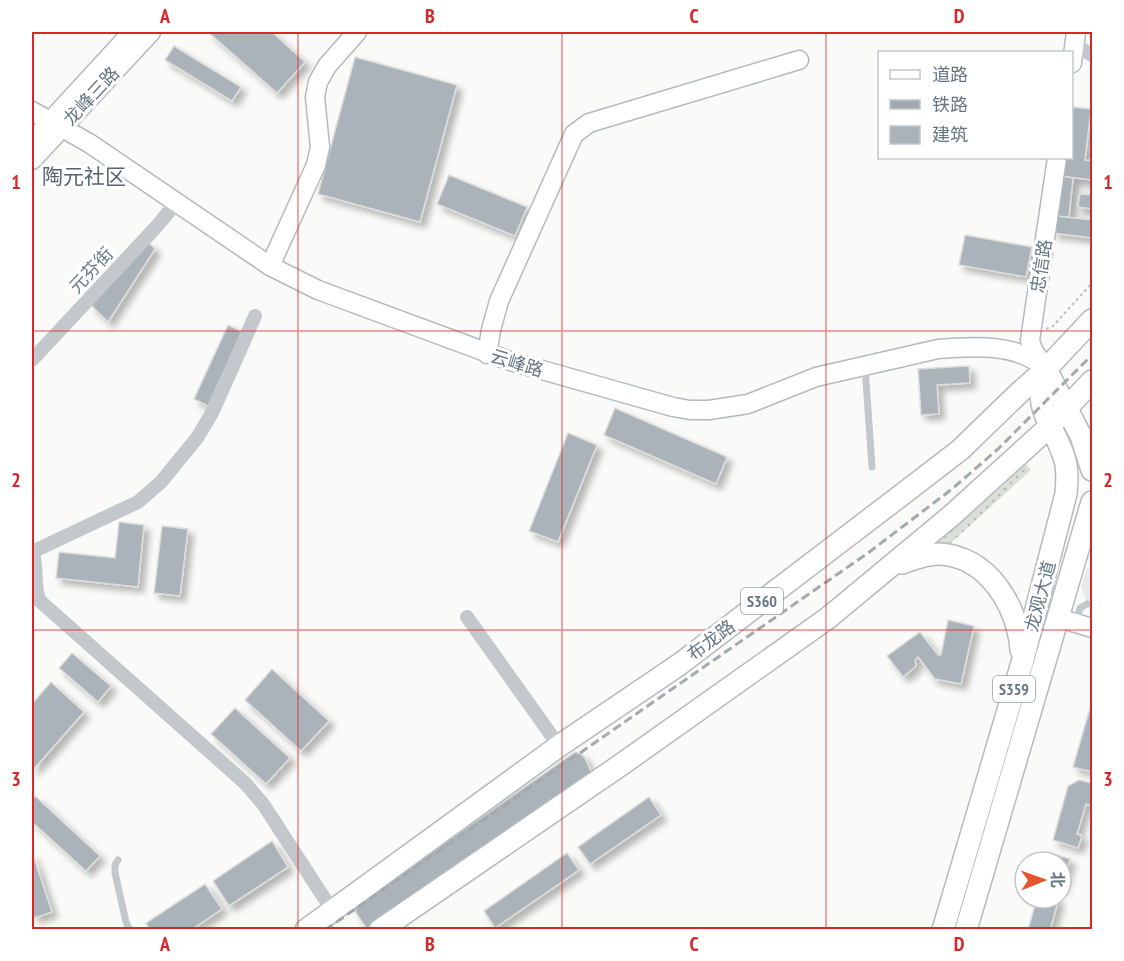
<svg xmlns="http://www.w3.org/2000/svg" width="1124" height="961" viewBox="0 0 1124 961" font-family="'PT Sans Narrow','Noto Sans SC',sans-serif">
  <style>
    .built { fill: #e8e9e9 }
    .grass { fill: url(#grass-dots) }
    .building { fill: #aab3b9; stroke: #dcdcda; stroke-width: 1.5; filter: url(#shadow) }
    .lines { fill: none; stroke-linecap: round; stroke-linejoin: round }
    .secondary-casing { stroke: #b3babf; stroke-width: 21 }
    .primary-casing { stroke: #b5babe; stroke-width: 24 }
    .path { stroke: #bbbfc2; stroke-width: 2; stroke-dasharray: 3 3; stroke-linecap: butt }
    .lane { stroke: #c3c8cc; stroke-width: 7 }
    .street { stroke: #c3c8cc; stroke-width: 14 }
    .secondary { stroke: #fff; stroke-width: 18 }
    .primary { stroke: #fff; stroke-width: 21 }
    .rail { stroke: #a2aab0; stroke-width: 3; stroke-dasharray: 9 4.5; stroke-linecap: butt }
    .grid { fill: none; stroke: #d62828; stroke-width: 1.5; stroke-opacity: 0.55 }
    .labels { text-anchor: middle; dominant-baseline: central; stroke-width: 6; stroke-linejoin: round; paint-order: stroke }
    .shield { fill: #fff; stroke: #939fa8; stroke-width: 1.5 }
    .shield-label { font-size: 16px; font-weight: bold; fill: #657683 }
    .street-label { font-size: 18px; fill: #657683; stroke: #fff }
    .quarter-label { font-size: 21px; fill: #57646e; stroke: #fff }
    .neatline { fill: none; stroke: #d62828; stroke-width: 2 }
    .grid-label { font-size: 20px; text-anchor: middle; font-weight: bold; fill: #d62828 }
  </style>
  <defs>
    <pattern id="grass-dots" width="8" height="8" patternUnits="userSpaceOnUse" patternTransform="scale(1.5)"><rect width="8" height="8" fill="#dadfd7"/><path d="M2 2h.1M6 6h.1" fill="none" stroke="#b4b9b4" stroke-width="1.8" stroke-linecap="round"/></pattern>
    <filter id="shadow"><feDropShadow dx="5.5" dy="5.5" stdDeviation="3" flood-color="#0004"/></filter>
  </defs>
  <rect width="100%" height="100%" fill="#fafaf8"/>
  <g class="built">
    <path d="M1072 107 1091 109 1086 152 1092 153V238L1053 233 1063 158H1072Z"/>
    <path d="M1087 568 1092 569V615L1081 587Z"/>
  </g>
  <path class="grass" d="M1026 464 1031 470 941 552 930 550Z"/>
  <g class="building">
    <path d="M208 32H272L305 62 277 93Z"/>
    <path d="M174 46 241 87 232 101 165 60Z"/>
    <path d="M355 57 457 85 420 222 318 194Z"/>
    <path d="M1072 107 1091 109 1085 160 1092 161V180L1060 176 1063 158H1072Z"/>
    <path d="M449 175 527 207 515 236 437 204Z"/>
    <path d="M1060 176 1073 178 1069 217 1055 216Z"/>
    <path d="M1080 194 1092 195V209L1078 207Z"/>
    <path d="M1055 216 1092 220V238L1053 233Z"/>
    <path d="M965 235 1032 247 1026 277 959 265Z"/>
    <path d="M148 242 155 249 108 322 90 304Z"/>
    <path d="M228 325 243 332 208 406 194 399Z"/>
    <path d="M969 366 970 383 937 385 939 414 921 415 918 369Z"/>
    <path d="M615 408 727 457 716 484 604 435Z"/>
    <path d="M568 433 597 445 558 542 529 531Z"/>
    <path d="M119 522 144 525 138 587 56 578 59 552 115 558Z"/>
    <path d="M162 526 188 529 180 596 154 593Z"/>
    <path d="M948 620 974 626 961 684 935 679 918 657 915 660 916 666 903 677 887 656 920 632 938 655H941Z"/>
    <path d="M72 653 111 686 98 702 59 668Z"/>
    <path d="M272 669 329 721 301 751 245 700Z"/>
    <path d="M51 682 84 712 33 770 32 704Z"/>
    <path d="M1092 701V772L1073 767Z"/>
    <path d="M235 708 290 758 266 784 211 734Z"/>
    <path d="M575 752 581 754 585 758 594 778 379 930 367 929 356 913 354 906Z"/>
    <path d="M1079 780 1092 783V806L1086 804 1077 834 1082 836 1078 848 1053 840 1068 786Z"/>
    <path d="M35 796 100 856 86 871 32 822V800Z"/>
    <path d="M649 797 661 815 590 864 578 847Z"/>
    <path d="M272 841 288 867 229 906 213 881Z"/>
    <path d="M32 852 52 912 34 918 32 910Z"/>
    <path d="M567 853 579 870 495 928 484 911Z"/>
    <path d="M1050 853 1070 859 1061 891V862H1047Z"/>
    <path d="M205 884 222 909 191 930H150L146 923Z"/>
    <path d="M1037 898H1059L1050 930H1028Z"/>
  </g>
  <g class="lines">
    <defs>
      <g id="secondary">
        <path d="M1072 63 1076 32"/>
        <path d="M32 111 89 143 270 266 318 290 510 361 673 407 690 410H709L748 404 816 377 938 349C974 346 1018 343 1046 369"/>
        <path d="M32 141 132 32"/>
        <path d="M32 160 151 32"/>
        <path d="M270 266 316 165 320 147 315 97 318 82 327 66 357 32"/>
        <path d="M487 354 491 330 499 301 574 134 589 123 799 60"/>
        <path d="M1042 363 1033 350 1030 340 1057 158"/>
        <path d="M1059 618 1092 628"/>
      </g>
      <g id="primary">
        <path d="M1046 369 1081 436 1092 470"/>
        <path d="M902 563C914 559 926 554 938 554 987 555 1018 606 1021 650"/>
        <path d="M306 930 559 746 680 664 891 503 960 450 1020 392 1046 369 1092 320"/>
        <path d="M380 930 625 762 828 618 951 516 1049 427 1092 381"/>
        <path d="M943 930 1022 663 1066 494C1067 482 1068 471 1065 460 1055 425 1031 411 1046 369"/>
        <path d="M966 930 1092 502"/>
      </g>
    </defs>
    <use href="#secondary" class="secondary-casing"/>
    <use href="#primary" class="primary-casing"/>
    <path class="path" d="M1046 329 1053 326 1092 283"/>
    <g class="lane">
      <path d="M865 367 872 467"/>
      <path d="M1076 623 1080 608 1087 604"/>
      <path d="M118 860 115 865V873L126 922 130 930"/>
    </g>
    <g class="street">
      <path d="M1074 44 1092 55"/>
      <path d="M32 360 157 226 176 203"/>
      <path d="M32 552C39 568 32 585 40 601L245 783 263 804 332 910"/>
      <path d="M32 552 138 502 161 482 197 438 212 413 255 316"/>
      <path d="M467 617 559 746"/>
    </g>
    <use href="#secondary" class="secondary"/>
    <use href="#primary" class="primary"/>
    <path class="rail" d="M325 930 868 553 952 489 998 449 1092 355"/>
  </g>
  <path class="grid" d="M298 32V930M562 32V930M826 32V930M32 331H1092M32 630H1092"/>
  <g class="labels">
    <g class="shield">
      <rect x="741" y="588" width="42" height="26" rx="4.5"/>
      <rect x="993" y="676" width="42" height="26" rx="4.5"/>
    </g>
    <g class="shield-label">
      <text x="762" y="601">S360</text>
      <text x="1014" y="689">S359</text>
    </g>
    <g class="street-label">
      <text transform="translate(91 96) rotate(-47)">龙峰三路</text>
      <text transform="translate(1041 266) rotate(-81)">忠信路</text>
      <text transform="translate(91 270) rotate(-47)">元芬街</text>
      <text transform="translate(517 363) rotate(17)">云峰路</text>
      <text transform="translate(1040 596) rotate(-75)">龙观大道</text>
      <text transform="translate(711 640) rotate(-37)">布龙路</text>
    </g>
    <g class="quarter-label">
      <text x="84" y="176">陶元社区</text>
    </g>
  </g>
  <rect width="1124" height="961" fill="none" stroke="#ffffff" stroke-width="66"/>
  <rect x="878" y="51" width="195" height="108" fill="#ffffff" stroke="#c1c8cd" stroke-width="1.5"/>
  <rect x="890" y="70" width="30" height="9" fill="#ffffff" stroke="#c1c8cd" stroke-width="1.5"/>
  <text x="932" y="81" font-size="18" fill="#657683">道路</text>
  <rect x="890" y="100" width="30" height="9" fill="#a2aab0" stroke="#c1c8cd" stroke-width="1.5"/>
  <text x="932" y="111" font-size="18" fill="#657683">铁路</text>
  <rect x="890" y="126" width="30" height="18" fill="#aab3b9" stroke="#c1c8cd" stroke-width="1.5"/>
  <text x="932" y="141" font-size="18" fill="#657683">建筑</text>
  <g transform="translate(1043 880) rotate(89)"><circle r="28" fill="#ffffff" stroke="#c1c8cd" stroke-width="1.5"/>
  <path d="M0-4.5L10 22L0 15L-10 22Z" fill="#e4572e"/>
  <text y="-9" font-size="16" font-weight="bold" text-anchor="middle" fill="#657683">北</text>
  </g>
  <rect x="33" y="33" width="1058" height="895" class="neatline"/>
  <g class="grid-label">
    <text x="165" y="23">A</text>
    <text x="430" y="23">B</text>
    <text x="694" y="23">C</text>
    <text x="959" y="23">D</text>
    <text x="16" y="189">1</text>
    <text x="1108" y="189">1</text>
    <text x="16" y="487">2</text>
    <text x="1108" y="487">2</text>
    <text x="16" y="786">3</text>
    <text x="1108" y="786">3</text>
    <text x="165" y="951">A</text>
    <text x="430" y="951">B</text>
    <text x="694" y="951">C</text>
    <text x="959" y="951">D</text>
  </g>
</svg>
